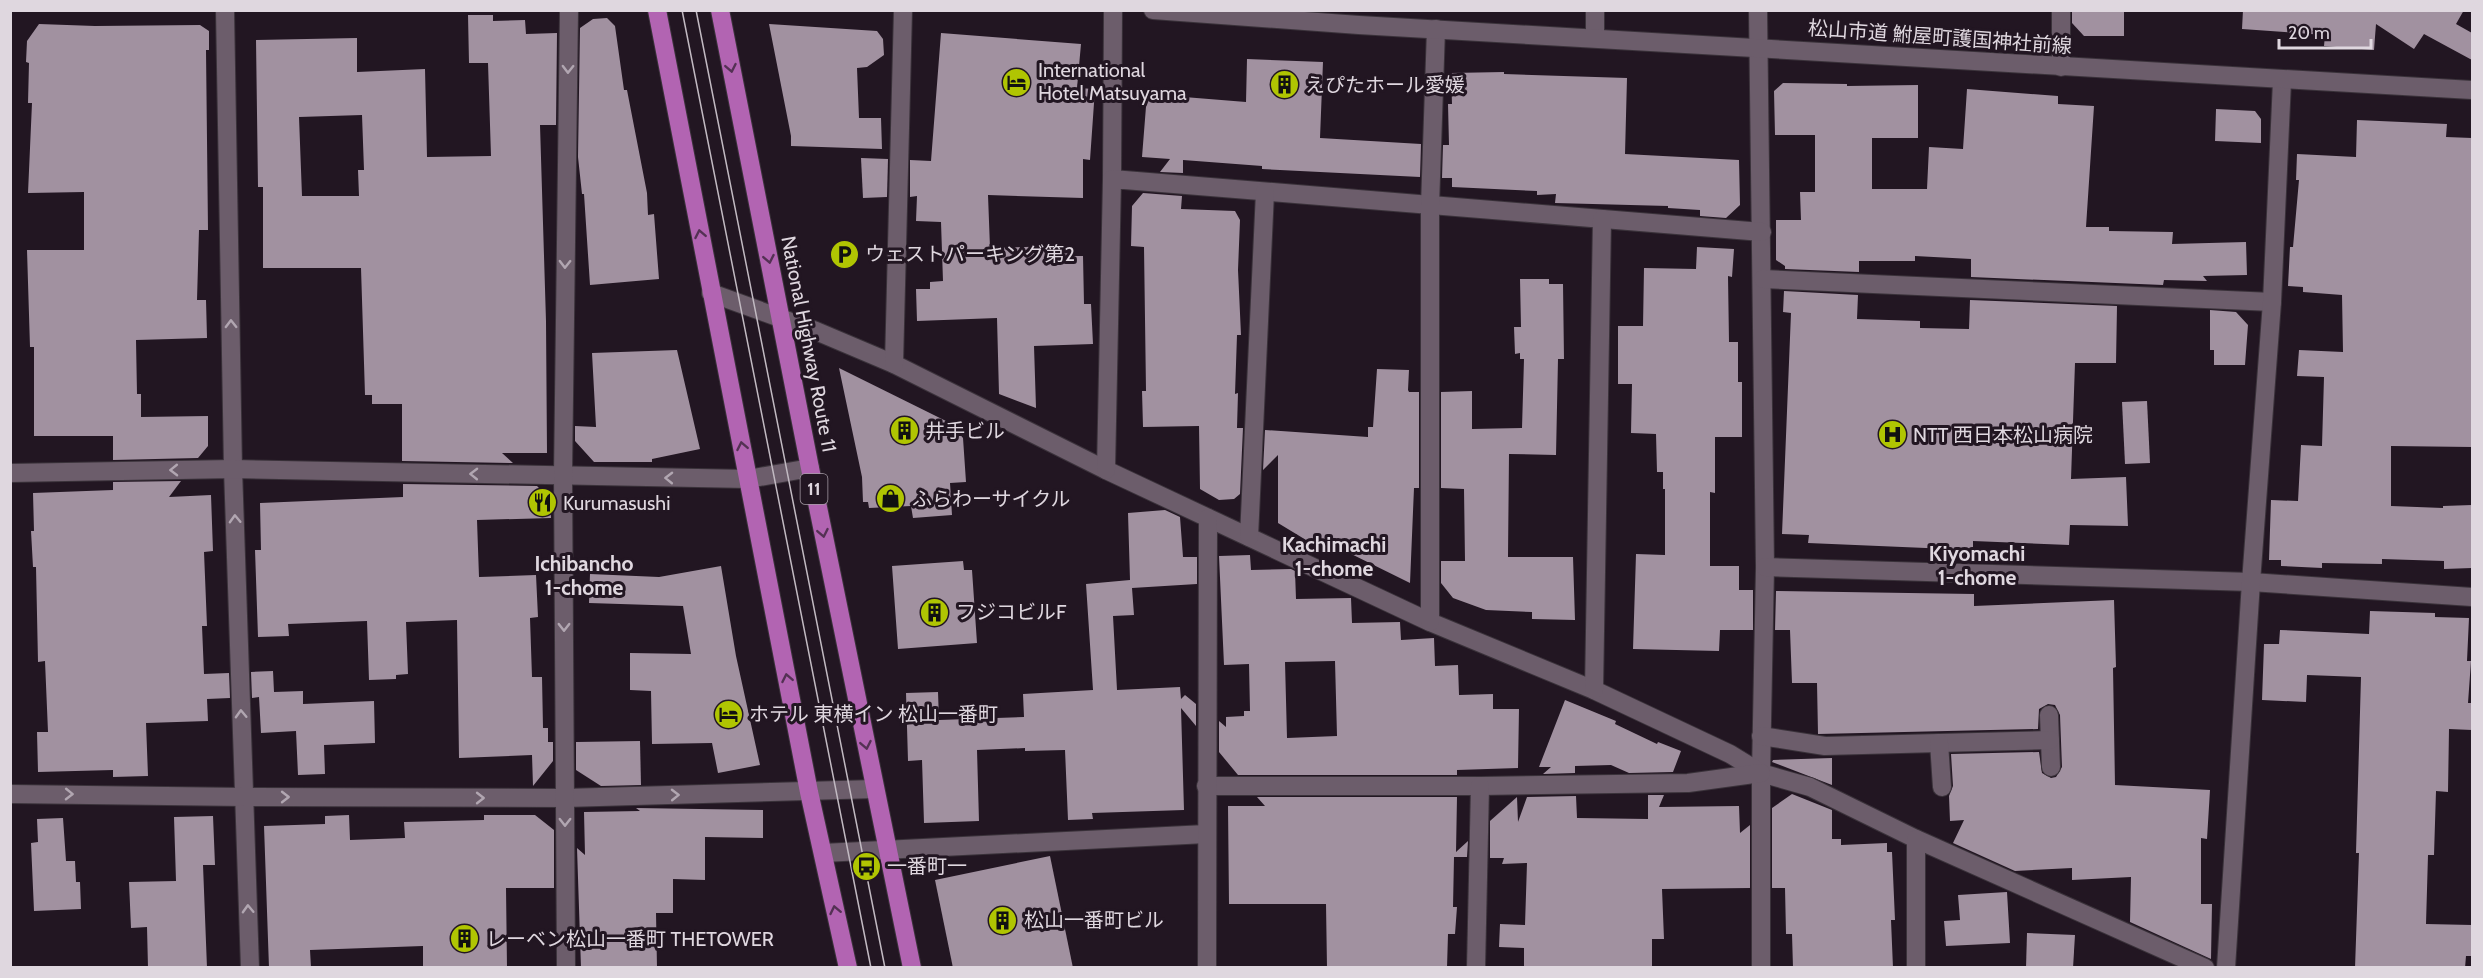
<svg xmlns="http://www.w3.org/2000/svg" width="2483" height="978" viewBox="0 0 2483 978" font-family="Cabin,'Noto Sans JP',sans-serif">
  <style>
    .building { fill: #a191a0; fill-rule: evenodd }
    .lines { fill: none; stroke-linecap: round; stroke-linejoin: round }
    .minor-casing { stroke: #3a323a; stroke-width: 20 }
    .tertiary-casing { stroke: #3a323a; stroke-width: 20 }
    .trunk-casing { stroke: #3a323a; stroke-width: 20 }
    .minor { stroke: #6c5d6b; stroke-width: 18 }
    .tertiary { stroke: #6c5d6b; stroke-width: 18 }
    .trunk { stroke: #b264b2; stroke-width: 18 }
    .tram { stroke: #c2bac2; stroke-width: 1.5 }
    .oneway { stroke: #543154 }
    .oneway2 { stroke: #b1a6b1 }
    .labels { text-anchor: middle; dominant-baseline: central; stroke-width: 6; stroke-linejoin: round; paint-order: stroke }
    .shield { fill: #221622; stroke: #a69da6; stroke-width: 1.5 }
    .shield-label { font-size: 18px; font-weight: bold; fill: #dfd7df }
    .street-label { font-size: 20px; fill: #dfd7df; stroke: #221622 }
    .poi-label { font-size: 20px; fill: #dfd7df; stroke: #221622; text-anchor: start }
    .neighbourhood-label { font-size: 21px; font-weight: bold; fill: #dfd7df; stroke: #221622 }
  </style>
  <rect width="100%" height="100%" fill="#221622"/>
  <g class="building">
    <path d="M2072 10H2124V36H2084L2072 23Z"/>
    <path d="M2243 10H2464L2456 24 2472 33V60L2424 34 2414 49 2376 24 2374 50 2324 46 2325 35 2242 29Z"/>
    <path d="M468 15H493V21L525 20 526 34 557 33 556 125H540L546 321 547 453H502L513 463 402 461V404H372V395H365L361 268H263V187H258L256 40 357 38V72L425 69 427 157 491 156 488 63H469ZM362 115 364 170H358L359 196H302L299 117Z"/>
    <path d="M607 18 615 26 624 90H627L647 193 648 215 654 214 659 279 590 285 584 194H582L578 157 580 28 593 19Z"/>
    <path d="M39 24 95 26 200 25 209 31V50H206L208 230H199L197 300H206L207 338 136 340 137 394H141V417L208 416V446L198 458 113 460V436H34V347H30L27 250H84V192L28 193 32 103H28L29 63 26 62 27 41Z"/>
    <path d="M769 24 877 31 883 39 884 55 867 67 857 68 859 118H881L882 149 791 146V136Z"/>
    <path d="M941 33 1081 44 1077 88 1095 89 1090 160 1083 159V198L988 195 990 248 1060 246V250H1069V256H1083L1084 304H1091L1093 344 1034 346 1036 408 999 394 997 318 917 321 916 289H930V282L943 281 941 222 916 221 917 196 910 197V160L931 161Z"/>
    <path d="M1247 59 1323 62 1320 138 1421 144 1420 177 1262 169V166L1183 160V173L1160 172 1170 159 1142 157 1147 94 1246 102Z"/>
    <path d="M1504 72V74L1627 78 1625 154 1739 160 1740 205 1726 218 1700 216V210L1668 208V206L1555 203 1556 194 1537 195V191L1452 187V178H1442L1443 145H1449L1448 104H1452L1451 73Z"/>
    <path d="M1783 83 1847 84V86L1918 85V138H1872V189H1927L1929 147 1963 149 1967 89 2058 96V104L2094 106 2086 227H2109V231L2173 232 2172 244 2246 242 2247 275 2203 276 2207 281 2164 280 2163 285 1971 277V259L1915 256V261H1859V272L1785 269V266L1776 260V220H1801L1800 192H1815V135H1775L1774 91Z"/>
    <path d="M2216 109 2255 111 2261 119V143L2215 141Z"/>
    <path d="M2357 120 2447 124 2446 137 2472 138V447L2391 446V506L2443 508V506L2472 505V568L2444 569V561L2382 559V564L2322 563V568L2281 566V560H2269L2271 500 2298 501 2301 445 2322 446 2324 377 2297 376 2299 350 2343 352 2342 295 2303 292V287L2288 286 2290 247H2293L2299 180H2296L2297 154 2356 157Z"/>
    <path d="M861 158 888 159 887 197 863 198Z"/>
    <path d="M1143 193 1182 196 1181 209 1235 211 1240 220 1238 270 1241 335H1237L1235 394 1238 393 1237 428H1243L1240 494 1234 499 1219 500 1200 489 1199 426 1143 427 1142 391H1146L1144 247 1131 246 1132 206Z"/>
    <path d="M1697 247 1734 249 1732 277 1728 276 1729 342H1738V382H1742V437H1715V493L1710 492V566H1739V590H1753V630H1720L1719 651 1633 649 1636 554 1665 555V489H1663V472H1657L1656 434 1631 433 1632 384H1618V326H1643L1644 268 1696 269Z"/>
    <path d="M1520 279H1549V284H1563L1564 359H1558L1556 455 1509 454 1508 557H1573L1575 620 1532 619V612L1486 610 1453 598 1441 583V561H1465L1464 489 1441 488V392L1472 391V429L1522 428 1524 359H1520V353L1515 354 1514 327H1521Z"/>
    <path d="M1784 291 1858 295 1857 319 1920 321V328L1969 329 1970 300 2117 306 2116 363H2075L2071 479 2126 477 2128 526 2070 525 2069 545 1973 541V550L1808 543 1809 535 1782 534 1791 313 1783 312Z"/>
    <path d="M2210 310 2236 312 2248 325 2245 365H2214V350H2210Z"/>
    <path d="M677 350 700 449 652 459V462H594L575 441V426L596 427 592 353Z"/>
    <path d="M839 368 950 423 963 438 966 482 950 483 952 515 913 518 911 506 869 508 868 502H863L862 477Z"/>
    <path d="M1377 369 1409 370 1408 390 1409 392H1419V488H1414L1410 583 1329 543H1311L1278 523V455L1263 470 1265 430 1368 437V427H1373Z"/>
    <path d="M2147 401 2150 463 2125 464 2122 402Z"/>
    <path d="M181 481 169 497 211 495 213 551 204 552 207 626H202L204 674 229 673 230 698 207 699 208 721 146 723 148 776 113 777V770L38 772 37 732H48L45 661 38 662 36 567H33L31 531H34L33 493 113 490V482Z"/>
    <path d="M403 484 537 486 550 499 551 518 477 520 479 577 536 575 538 617 530 618 532 677H542L543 728H548V742H553V761L533 786 532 755 459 758 457 620 406 622 408 674 396 675V679L369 680 367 621 288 624 289 636 258 637 255 550H261L260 503 403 497Z"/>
    <path d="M1165 510 1180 517 1183 557H1197V584L1132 588 1134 615 1113 616 1117 690 1180 687 1181 699 1185 695 1196 704V726L1181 708 1184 810 1092 813 1093 819 1068 820 1065 750 1025 751V748L977 750 979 821 924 823 922 760 908 761 906 693 938 692 939 720 1024 717 1023 694 1093 690 1086 584 1130 580 1128 513Z"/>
    <path d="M1250 555 1251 570 1291 569 1295 571 1296 599 1351 598 1352 623 1400 622 1401 640 1434 638 1435 666 1458 665 1459 695 1493 694V709H1519L1518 768 1457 770V775H1238L1219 752V721L1226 727V717L1244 716V711H1250L1249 664 1224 665 1219 556ZM1335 661 1337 736 1287 738 1285 662Z"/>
    <path d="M963 561 964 570H972L977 643 898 649 892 566Z"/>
    <path d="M721 566 736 656 760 765 718 773 712 743 652 744 651 691 630 690V653L691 654 683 606 589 603 590 574 659 577Z"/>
    <path d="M1776 591 1974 594V606L2114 600 2116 667 2113 668 2115 785 2210 790 2207 839 2201 838V904H2212L2211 959 2130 922 2131 877 2072 880V868L2015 871 1953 843 1964 820 1950 821 1949 796 1953 786 1951 754 2039 752 2042 773 2051 778 2056 777 2062 767 2060 715 2055 705 2048 704 2039 709 2038 729 1818 734 1817 683H1792L1790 630H1775Z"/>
    <path d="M2370 611 2435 613V617L2469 618 2467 661H2471L2468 703H2472V730L2449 729 2448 792 2436 791 2434 855H2428L2426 924 2472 925V956H2466L2465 968H2355L2359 853H2356L2361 677 2307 675 2306 702 2262 700 2264 644H2279L2280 630 2369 634Z"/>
    <path d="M273 671 274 692 303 691V704L374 701 375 743 324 745 325 774 298 775 296 731 261 733 259 697 252 698 251 672Z"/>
    <path d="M1565 700 1616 721 1615 724 1657 744 1658 742 1681 751 1673 772 1629 773 1611 765 1575 766V773L1543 774 1551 767H1539Z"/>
    <path d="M640 741 641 785 601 786 576 770V742Z"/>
    <path d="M1832 758V785L1772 762 1773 760Z"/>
    <path d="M1792 794 1832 810V839H1841V845L1887 843V852H1892L1895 920H1891L1893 968H1793L1792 934H1786L1785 888H1772V808Z"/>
    <path d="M1648 795H1664L1659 807 1739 806 1740 833 1750 825V888L1662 889 1664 939H1652V968H1524V948L1499 947 1500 924 1525 925 1527 863 1502 864 1504 858H1490V821L1517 797 1518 822 1527 797 1576 796 1577 818 1648 819Z"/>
    <path d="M1257 797H1457L1456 852 1468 841 1467 857H1454L1453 907H1457L1455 934H1448L1447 968H1327L1326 904H1229L1228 806H1265Z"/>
    <path d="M636 808 763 810V838L705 837V880L673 879V913H656L657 968H581L577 848 585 855 584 812 640 811Z"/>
    <path d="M349 815 350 840 405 838 404 822 484 820V815H535L554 830V888H506L507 968H423V946L310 950 311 968H269L264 826 325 824V816Z"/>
    <path d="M213 816 215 865H203L207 968H148L147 927 131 928 129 882 176 881 174 817Z"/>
    <path d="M63 818 66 861H75L76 882H80L81 909 34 911 31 843 38 842 37 819Z"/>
    <path d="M1050 856 1073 968H953L935 880Z"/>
    <path d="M2007 892 2010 943 1946 946 1944 921 1960 920 1958 895Z"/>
    <path d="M2027 933 2075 935 2073 968H2026Z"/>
  </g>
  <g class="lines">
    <defs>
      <g id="minor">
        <path d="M225 10 233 469 250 968"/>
        <path d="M1595 10V38"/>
        <path d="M1758 10 1765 567 1761 773 1810 787 1916 839 2205 968"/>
        <path d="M2061 10V67"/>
        <path d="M1112 179 1113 10"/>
        <path d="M1763 279 2272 302"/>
        <path d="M711 293 816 331 894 364 1106 470 1430 622 1594 690 1730 754 1761 773V968"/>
        <path d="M894 364 903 10"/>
        <path d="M1106 470 1112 179 1762 232"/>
        <path d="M10 473 233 469 748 479 810 468"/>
        <path d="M1249 537 1265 192"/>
        <path d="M1765 567 2251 582 2472 597"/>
        <path d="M1430 622V206L1436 29"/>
        <path d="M1594 690 1602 219"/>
        <path d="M2049 715 2051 767"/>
        <path d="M1761 736 1825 746 2050 740"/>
        <path d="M1939 743 1942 787"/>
        <path d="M1206 786H1480L1688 783 1761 773"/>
        <path d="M10 794 244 797 565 798 875 789"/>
        <path d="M823 853 1206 834"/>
        <path d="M566 968 563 475 569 10"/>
        <path d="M1207 968 1208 518"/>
        <path d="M1476 968 1480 786"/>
        <path d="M1916 968V839"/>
        <path d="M2226 968 2251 582 2272 302 2282 81"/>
      </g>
      <path id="tertiary" d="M1153 10 1359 25 2472 90"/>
      <g id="trunk">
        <path d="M657 10 809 792 848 968"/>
        <path d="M720 10 810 468 912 968"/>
      </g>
    </defs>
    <use href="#minor" class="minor-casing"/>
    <use href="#tertiary" class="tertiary-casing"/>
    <use href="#trunk" class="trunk-casing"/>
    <use href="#minor" class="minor"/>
    <use href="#tertiary" class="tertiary"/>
    <use href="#trunk" class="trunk"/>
    <g class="tram">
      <path d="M682 10 871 968"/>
      <path d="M696 10 885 968"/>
    </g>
  </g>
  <defs><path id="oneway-chevron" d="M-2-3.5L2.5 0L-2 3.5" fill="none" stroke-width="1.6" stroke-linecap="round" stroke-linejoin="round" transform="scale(1.5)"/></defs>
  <g class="oneway">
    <use href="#oneway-chevron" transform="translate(731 68) rotate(79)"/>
    <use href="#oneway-chevron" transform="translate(700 234) rotate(-101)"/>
    <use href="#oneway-chevron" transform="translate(769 259) rotate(79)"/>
    <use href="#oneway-chevron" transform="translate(742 446) rotate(-101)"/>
    <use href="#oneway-chevron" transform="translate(823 533) rotate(79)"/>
    <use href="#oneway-chevron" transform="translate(787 678) rotate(-101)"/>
    <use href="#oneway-chevron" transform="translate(866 745) rotate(79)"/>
    <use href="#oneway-chevron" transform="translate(835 910) rotate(-102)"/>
  </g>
  <g class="oneway2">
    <use href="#oneway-chevron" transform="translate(568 69) rotate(91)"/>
    <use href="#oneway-chevron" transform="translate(565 264) rotate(91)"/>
    <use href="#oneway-chevron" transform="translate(231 324) rotate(-91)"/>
    <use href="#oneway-chevron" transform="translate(174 470) rotate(179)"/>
    <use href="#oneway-chevron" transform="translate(474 474) rotate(-179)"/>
    <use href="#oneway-chevron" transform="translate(669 478) rotate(-179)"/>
    <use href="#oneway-chevron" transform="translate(235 519) rotate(-92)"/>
    <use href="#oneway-chevron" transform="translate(564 627) rotate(90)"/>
    <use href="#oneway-chevron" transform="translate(241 714) rotate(-92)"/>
    <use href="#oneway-chevron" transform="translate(69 794) rotate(1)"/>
    <use href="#oneway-chevron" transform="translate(675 795) rotate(-1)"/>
    <use href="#oneway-chevron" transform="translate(285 797)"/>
    <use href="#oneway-chevron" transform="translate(480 798)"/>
    <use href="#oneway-chevron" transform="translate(565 822) rotate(90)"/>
    <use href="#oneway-chevron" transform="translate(248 909) rotate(-92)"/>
  </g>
  <defs>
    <symbol id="hotel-disc" viewBox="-11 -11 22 22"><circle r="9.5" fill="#b0c502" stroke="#221622"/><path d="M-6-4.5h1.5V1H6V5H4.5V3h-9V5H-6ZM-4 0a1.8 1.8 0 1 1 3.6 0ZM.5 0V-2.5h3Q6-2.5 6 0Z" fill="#111"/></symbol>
    <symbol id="building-disc" viewBox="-11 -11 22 22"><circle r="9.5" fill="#b0c502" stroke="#221622"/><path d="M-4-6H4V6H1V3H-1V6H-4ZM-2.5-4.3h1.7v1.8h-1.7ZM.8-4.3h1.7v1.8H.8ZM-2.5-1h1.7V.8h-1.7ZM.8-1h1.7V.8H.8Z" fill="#111"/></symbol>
    <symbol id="parking-disc" viewBox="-11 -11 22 22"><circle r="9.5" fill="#b0c502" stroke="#221622"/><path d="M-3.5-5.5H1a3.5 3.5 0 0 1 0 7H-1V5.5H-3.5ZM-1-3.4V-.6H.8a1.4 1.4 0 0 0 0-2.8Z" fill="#111"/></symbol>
    <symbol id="hospital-disc" viewBox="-11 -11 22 22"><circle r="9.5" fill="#b0c502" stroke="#221622"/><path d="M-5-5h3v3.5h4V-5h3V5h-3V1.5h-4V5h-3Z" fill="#111"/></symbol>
    <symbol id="shop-disc" viewBox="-11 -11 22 22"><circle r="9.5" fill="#b0c502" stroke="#221622"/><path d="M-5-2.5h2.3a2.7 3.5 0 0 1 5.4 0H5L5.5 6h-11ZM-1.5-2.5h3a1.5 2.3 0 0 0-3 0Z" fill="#111"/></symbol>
    <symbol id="restaurant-disc" viewBox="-11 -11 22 22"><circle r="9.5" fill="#b0c502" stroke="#221622"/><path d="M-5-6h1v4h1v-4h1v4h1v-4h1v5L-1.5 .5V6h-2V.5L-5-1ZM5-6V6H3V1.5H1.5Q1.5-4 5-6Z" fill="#111"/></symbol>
    <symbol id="bus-disc" viewBox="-11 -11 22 22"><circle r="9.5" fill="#b0c502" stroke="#221622"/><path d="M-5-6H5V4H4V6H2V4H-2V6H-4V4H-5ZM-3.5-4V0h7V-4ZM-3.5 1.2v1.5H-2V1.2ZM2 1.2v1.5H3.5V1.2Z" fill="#111"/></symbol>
  </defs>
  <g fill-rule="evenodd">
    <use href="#hotel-disc" x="1000" y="66" width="33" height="33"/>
    <use href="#building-disc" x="1268" y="68" width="33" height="33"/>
    <use href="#parking-disc" x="828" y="238" width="33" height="33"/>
    <use href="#building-disc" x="888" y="414" width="33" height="33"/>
    <use href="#hospital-disc" x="1876" y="418" width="33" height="33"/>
    <use href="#shop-disc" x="874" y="482" width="33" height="33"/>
    <use href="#restaurant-disc" x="526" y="486" width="33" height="33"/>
    <use href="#building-disc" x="918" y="596" width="33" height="33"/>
    <use href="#hotel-disc" x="712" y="698" width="33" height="33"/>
    <use href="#bus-disc" x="850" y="850" width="33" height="33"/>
    <use href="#building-disc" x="986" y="904" width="33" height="33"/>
    <use href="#building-disc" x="448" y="922" width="33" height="33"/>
  </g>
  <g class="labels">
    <rect class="shield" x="800.5" y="474" width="27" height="30" rx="4.5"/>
    <g class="shield-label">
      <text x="814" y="489">11</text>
    </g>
    <g class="street-label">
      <text transform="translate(1940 37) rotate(4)">松山市道 鮒屋町護国神社前線</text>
      <text transform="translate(809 344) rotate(79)">National Highway Route 11</text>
    </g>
    <g class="poi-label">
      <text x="1038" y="70">International<tspan x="1038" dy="23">Hotel Matsuyama</tspan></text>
      <text x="1305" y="85">えぴたホール愛媛</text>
      <text x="865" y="254">ウェストパーキング第2</text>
      <text x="925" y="431">井手ビル</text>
      <text x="1913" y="435">NTT 西日本松山病院</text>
      <text x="912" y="499">ふらわーサイクル</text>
      <text x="563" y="503">Kurumasushi</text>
      <text x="956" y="612">フジコビルF</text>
      <text x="749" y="714">ホテル 東横イン 松山一番町</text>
      <text x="887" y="866">一番町一</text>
      <text x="1024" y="920">松山一番町ビル</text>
      <text x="486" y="939">レーベン松山一番町 THETOWER</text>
    </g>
    <g class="neighbourhood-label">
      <text x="1334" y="544">Kachimachi<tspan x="1334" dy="24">1-chome</tspan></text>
      <text x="1977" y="553">Kiyomachi<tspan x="1977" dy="24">1-chome</tspan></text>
      <text x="584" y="563">Ichibancho<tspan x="584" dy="24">1-chome</tspan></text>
    </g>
  </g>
  <rect width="2483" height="978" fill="none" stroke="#dfd7df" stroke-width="24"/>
  <path d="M2279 39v9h92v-9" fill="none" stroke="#dfd7df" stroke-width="3"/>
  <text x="2288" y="39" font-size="18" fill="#dfd7df" stroke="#221622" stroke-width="4.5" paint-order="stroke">20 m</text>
</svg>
